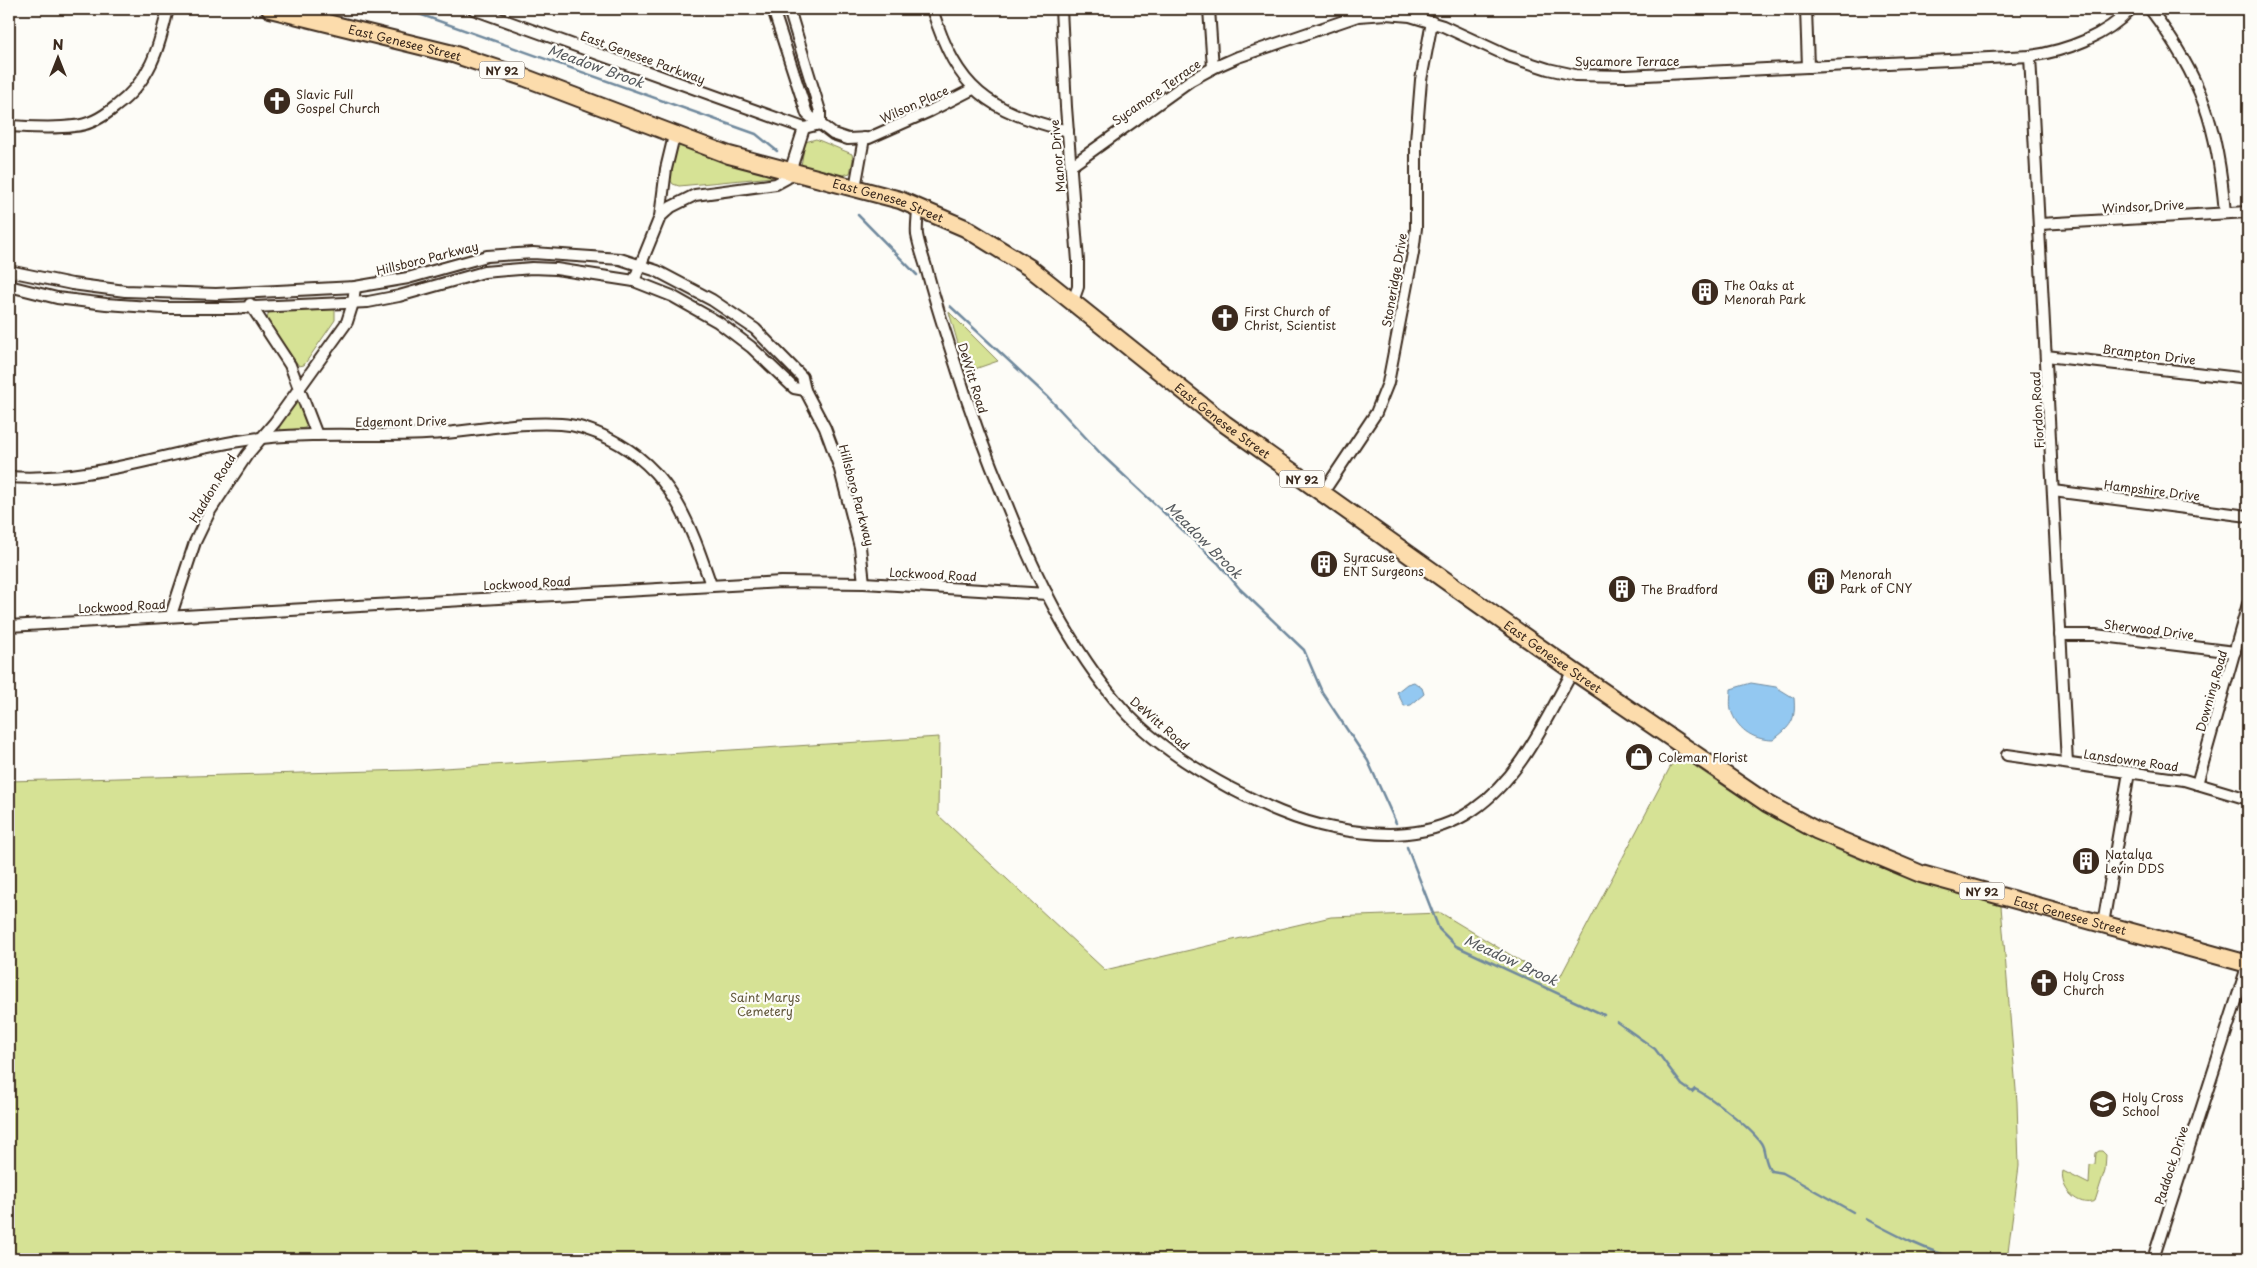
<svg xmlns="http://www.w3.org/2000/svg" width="2257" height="1268" viewBox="0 0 2257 1268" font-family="'Playpen Sans',sans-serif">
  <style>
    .green { fill: #d6e295; stroke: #88865a }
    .water { fill: #93c8f1; stroke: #70899d }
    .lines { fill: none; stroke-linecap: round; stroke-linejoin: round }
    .stream { stroke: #70899d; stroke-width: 2.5 }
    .minor-casing { stroke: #3b2a1e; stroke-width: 14 }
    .primary-casing { stroke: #3b2a1e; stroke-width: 20 }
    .minor { stroke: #fdfcf7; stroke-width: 10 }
    .primary { stroke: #fcdcac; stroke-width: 16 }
    .labels { text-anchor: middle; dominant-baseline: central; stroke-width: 4.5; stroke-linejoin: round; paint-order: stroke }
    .shield { fill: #fdfcf7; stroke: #75695f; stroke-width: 1 }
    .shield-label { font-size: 11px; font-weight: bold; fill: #3b2a1e }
    .street-label { font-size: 12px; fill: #3b2a1e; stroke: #fdfcf7 }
    .poi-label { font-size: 12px; fill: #3b2a1e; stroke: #fdfcf7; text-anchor: start }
    .park-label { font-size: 12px; fill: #62583c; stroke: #fdfcf7 }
    .water-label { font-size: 14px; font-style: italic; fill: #55595d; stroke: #fdfcf7 }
  </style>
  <rect width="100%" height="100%" fill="#fdfcf7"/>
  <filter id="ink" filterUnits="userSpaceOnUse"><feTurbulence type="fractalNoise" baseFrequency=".02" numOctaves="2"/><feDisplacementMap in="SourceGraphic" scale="10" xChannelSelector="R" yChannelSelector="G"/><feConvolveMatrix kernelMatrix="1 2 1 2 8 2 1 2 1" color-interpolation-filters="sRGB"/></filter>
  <g filter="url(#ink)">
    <g class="green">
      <path d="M816 139 852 154 853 160 850 173 840 176 801 166 805 142Z"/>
      <path d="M682 146 773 177 679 186 673 184 669 178 675 148Z"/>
      <path d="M332 307 335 311V320L304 365 299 366 267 321 268 314 274 309Z"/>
      <path d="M949 312 998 361 966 372Z"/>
      <path d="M297 398 307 424 305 428 281 431 279 427Z"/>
      <path d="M939 737 938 815 1105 970 1331 917 1441 913 1557 983 1677 754C1721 784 1764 815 1812 838 1873 868 1936 887 2001 906L2017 1102 2019 1166 2007 1259H9V781L412 770Z"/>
      <path d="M2099 1151H2102L2106 1155 2105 1170 2095 1201C2078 1208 2059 1188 2063 1171L2089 1184 2090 1165 2095 1164 2096 1153Z"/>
    </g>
    <g class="water">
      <path d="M1414 682 1422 688 1424 694 1411 705 1404 706 1397 692 1407 684Z"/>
      <path d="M1751 683 1776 687 1794 698C1796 721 1791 726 1773 740 1755 740 1739 731 1732 713 1729 707 1731 696 1731 689Z"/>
    </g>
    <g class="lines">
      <g class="stream">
        <path d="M405 9 756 134 777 151"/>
        <path d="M858 215 917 275"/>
        <path d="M950 306 1048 397 1102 455 1218 563 1240 589 1304 650 1322 692 1368 761 1396 823"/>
        <path d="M1407 847 1439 929 1456 946 1604 1015"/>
        <path d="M1617 1022 1655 1049 1682 1085 1692 1092 1695 1089C1712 1098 1750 1127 1761 1143 1766 1150 1763 1160 1771 1171L1783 1173 1853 1212"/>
        <path d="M1866 1219C1896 1235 1926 1251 1959 1259"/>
      </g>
      <defs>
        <g id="minor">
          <path d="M473 9 804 128 820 124"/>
          <path d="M773 9 807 114 833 134 848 139 869 138 930 111 973 89"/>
          <path d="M789 9 820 111V124"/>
          <path d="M932 9C958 91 987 110 1068 131"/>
          <path d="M1061 9 1066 107 1078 261V287L1073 301"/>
          <path d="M1209 9 1213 68"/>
          <path d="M1348 9V19"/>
          <path d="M1806 9 1808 67"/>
          <path d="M2150 9C2202 77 2218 128 2225 213"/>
          <path d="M324 22 326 9"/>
          <path d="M2030 56 2067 763"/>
          <path d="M9 126C30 127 52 129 74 126 90 125 103 117 115 107 151 80 158 50 168 9"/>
          <path d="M1071 166 1191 80 1213 68 1238 57 1358 16 1386 14 1410 16 1443 26 1508 56 1548 69 1575 75 1626 76 2030 56C2066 51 2106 36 2131 9"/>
          <path d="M855 188 864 138"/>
          <path d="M918 207C918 216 916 226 917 235 919 246 923 257 926 267 935 302 946 335 957 369 971 414 987 457 1005 500 1035 575 1069 647 1122 708 1151 741 1191 767 1230 788 1263 805 1296 821 1333 828 1381 837 1431 839 1473 810 1521 777 1545 720 1573 671"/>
          <path d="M660 217 671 207 695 195 776 184 787 178 790 172 804 128"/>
          <path d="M2040 224 2248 212"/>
          <path d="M9 271 72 284 125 291 216 294 355 287 408 278 487 256 533 253 620 259 657 271 712 300 755 329 802 377 805 390 825 428 839 466 860 547 864 583"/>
          <path d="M634 281 660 217 666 169 674 136"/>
          <path d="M9 286 57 298 106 304 164 308H231L368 302 399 296 484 272 532 268 556 269 634 281 672 296 718 322 751 347 794 388 805 390"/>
          <path d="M250 304 290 365 317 435"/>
          <path d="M2046 356 2248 379"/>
          <path d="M9 477C92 483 171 450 252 439 315 431 379 438 443 433 482 430 522 421 561 424 578 425 596 432 610 439 672 470 690 524 711 585"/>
          <path d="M2053 491 2248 516"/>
          <path d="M1322 494 1376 413 1388 383 1413 253 1416 228V141L1421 80 1432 22"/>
          <path d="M171 615 195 542 210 511 247 455 275 422 347 322 353 303 355 287"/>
          <path d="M9 626 781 582 864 583 1047 594"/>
          <path d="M2060 635H2095L2235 652"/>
          <path d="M2007 755 2184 780 2248 799"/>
          <path d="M2197 784 2248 604"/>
          <path d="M2103 924 2129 772"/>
          <path d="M2153 1259 2248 964"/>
        </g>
        <g id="primary">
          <path id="s1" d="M270 9 453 54 526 78 729 155 900 200 965 228 1030 268 1225 424 1573 671 1768 804 1816 830 1921 874 2248 964"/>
        </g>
      </defs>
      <use href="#minor" class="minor-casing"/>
      <use href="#primary" class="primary-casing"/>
      <use href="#minor" class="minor"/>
      <use href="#primary" class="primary"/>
    </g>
  </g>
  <defs>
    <symbol id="church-disc" viewBox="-11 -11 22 22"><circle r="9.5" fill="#3b2a1e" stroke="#fdfcf7"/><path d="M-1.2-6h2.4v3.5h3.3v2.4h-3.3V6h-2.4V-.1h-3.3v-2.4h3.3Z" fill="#fff"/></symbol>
    <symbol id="building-disc" viewBox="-11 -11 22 22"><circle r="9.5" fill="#3b2a1e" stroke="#fdfcf7"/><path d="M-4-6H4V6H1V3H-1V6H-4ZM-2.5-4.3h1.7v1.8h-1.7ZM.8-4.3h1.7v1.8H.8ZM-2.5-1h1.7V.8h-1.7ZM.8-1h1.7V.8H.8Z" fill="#fff"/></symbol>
    <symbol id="shop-disc" viewBox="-11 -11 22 22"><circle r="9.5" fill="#3b2a1e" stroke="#fdfcf7"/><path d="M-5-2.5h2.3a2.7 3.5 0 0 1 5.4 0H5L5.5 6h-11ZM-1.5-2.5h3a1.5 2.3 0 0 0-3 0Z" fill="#fff"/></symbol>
    <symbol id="school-disc" viewBox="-11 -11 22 22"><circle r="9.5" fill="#3b2a1e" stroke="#fdfcf7"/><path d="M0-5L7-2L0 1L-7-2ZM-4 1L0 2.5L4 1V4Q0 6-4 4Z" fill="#fff"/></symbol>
  </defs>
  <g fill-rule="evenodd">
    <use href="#church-disc" x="261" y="85" width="32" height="32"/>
    <use href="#building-disc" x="1689" y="276" width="32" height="32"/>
    <use href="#church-disc" x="1209" y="302" width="32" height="32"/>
    <use href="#building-disc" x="1308" y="548" width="32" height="32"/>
    <use href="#building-disc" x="1805" y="565" width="32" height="32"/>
    <use href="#building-disc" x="1606" y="573" width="32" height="32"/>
    <use href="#shop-disc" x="1623" y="741" width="32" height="32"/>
    <use href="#building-disc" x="2070" y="845" width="32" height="32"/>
    <use href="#church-disc" x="2028" y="967" width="32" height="32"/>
    <use href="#school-disc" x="2087" y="1088" width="32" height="32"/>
  </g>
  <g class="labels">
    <g class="shield">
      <rect x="479.5" y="61.5" width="45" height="17" rx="4"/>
      <rect x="1279.5" y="470.5" width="45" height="17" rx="4"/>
      <rect x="1959.5" y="882.5" width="45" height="17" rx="4"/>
    </g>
    <g class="shield-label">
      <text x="502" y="70">NY 92</text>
      <text x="1302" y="479">NY 92</text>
      <text x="1982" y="891">NY 92</text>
    </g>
    <g class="street-label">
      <text stroke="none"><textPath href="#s1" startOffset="139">East Genesee Street</textPath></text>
      <text transform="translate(643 57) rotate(20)">East Genesee Parkway</text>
      <text x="1627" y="61">Sycamore Terrace</text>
      <text transform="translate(1156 92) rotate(-35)">Sycamore Terrace</text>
      <text transform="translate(914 104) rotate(-24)">Wilson Place</text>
      <text transform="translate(1057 156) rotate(-95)">Manor Drive</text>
      <text stroke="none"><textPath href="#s1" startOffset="648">East Genesee Street</textPath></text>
      <text transform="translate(2143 206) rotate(-3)">Windsor Drive</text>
      <text transform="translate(427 258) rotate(-14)">Hillsboro Parkway</text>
      <text transform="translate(1394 280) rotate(-80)">Stoneridge Drive</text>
      <text transform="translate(2149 354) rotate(7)">Brampton Drive</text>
      <text transform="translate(973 378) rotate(73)">DeWitt Road</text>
      <text transform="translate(2037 410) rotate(-93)">Fiordon Road</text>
      <text transform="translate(401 421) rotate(-1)">Edgemont Drive</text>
      <text stroke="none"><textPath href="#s1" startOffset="1052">East Genesee Street</textPath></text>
      <text transform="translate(212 488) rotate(-59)">Haddon Road</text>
      <text transform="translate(2152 490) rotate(7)">Hampshire Drive</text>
      <text transform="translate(857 495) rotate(75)">Hillsboro Parkway</text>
      <text transform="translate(933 574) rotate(3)">Lockwood Road</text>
      <text transform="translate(527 583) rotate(-3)">Lockwood Road</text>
      <text transform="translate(122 606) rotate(-3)">Lockwood Road</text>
      <text transform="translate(2149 629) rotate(7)">Sherwood Drive</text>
      <text stroke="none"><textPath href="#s1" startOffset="1458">East Genesee Street</textPath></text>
      <text transform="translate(2211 691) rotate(-74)">Downing Road</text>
      <text transform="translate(1160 723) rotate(41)">DeWitt Road</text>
      <text transform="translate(2131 760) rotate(8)">Lansdowne Road</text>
      <text stroke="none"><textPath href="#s1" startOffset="2042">East Genesee Street</textPath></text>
      <text transform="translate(2171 1165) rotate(-72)">Paddock Drive</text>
    </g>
    <g class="poi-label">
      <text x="296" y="94">Slavic Full<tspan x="296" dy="14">Gospel Church</tspan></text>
      <text x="1724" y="285">The Oaks at<tspan x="1724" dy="14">Menorah Park</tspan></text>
      <text x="1244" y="311">First Church of<tspan x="1244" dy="14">Christ, Scientist</tspan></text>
      <text x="1343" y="557">Syracuse<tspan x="1343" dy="14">ENT Surgeons</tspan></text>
      <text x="1840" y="574">Menorah<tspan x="1840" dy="14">Park of CNY</tspan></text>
      <text x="1641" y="589">The Bradford</text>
      <text x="1658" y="757">Coleman Florist</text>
      <text x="2105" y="854">Natalya<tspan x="2105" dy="14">Levin DDS</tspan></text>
      <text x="2063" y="976">Holy Cross<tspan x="2063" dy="14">Church</tspan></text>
      <text x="2122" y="1097">Holy Cross<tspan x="2122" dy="14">School</tspan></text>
    </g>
    <g class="park-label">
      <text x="765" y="997">Saint Marys<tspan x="765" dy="14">Cemetery</tspan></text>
    </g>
    <g class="water-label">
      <text transform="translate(596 66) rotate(20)">Meadow Brook</text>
      <text transform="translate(1204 540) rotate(45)">Meadow Brook</text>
      <text transform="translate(1511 960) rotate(25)">Meadow Brook</text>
    </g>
  </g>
  <rect width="2257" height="1268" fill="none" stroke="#fdfcf7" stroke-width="30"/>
  <rect x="15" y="15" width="2227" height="1238" fill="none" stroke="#3b2a1e" stroke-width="2" filter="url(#ink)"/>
  <g transform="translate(58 58)" stroke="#fdfcf7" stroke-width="4" paint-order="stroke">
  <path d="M0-4L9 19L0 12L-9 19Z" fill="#3b2a1e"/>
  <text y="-8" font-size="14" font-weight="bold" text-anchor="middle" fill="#3b2a1e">N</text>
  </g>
</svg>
